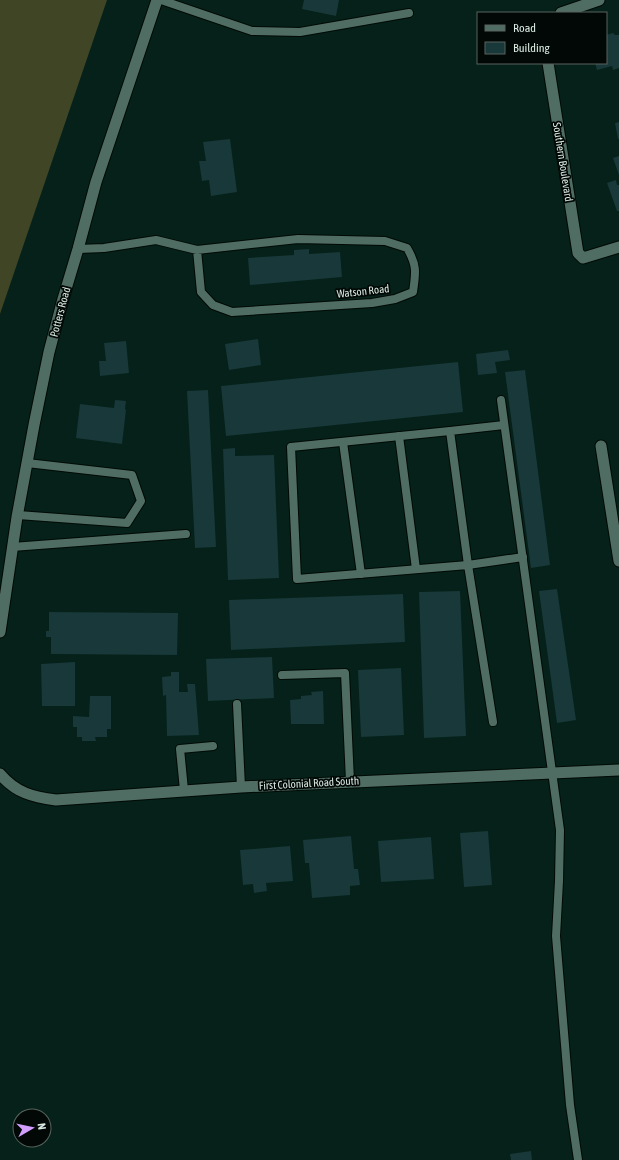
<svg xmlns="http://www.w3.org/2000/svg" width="619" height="1160" viewBox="0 0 619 1160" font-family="'Asap Condensed',sans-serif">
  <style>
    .forest { fill: #404526 }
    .building { fill: #183839 }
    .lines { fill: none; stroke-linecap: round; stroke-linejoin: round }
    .service-casing { stroke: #000a05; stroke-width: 10 }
    .minor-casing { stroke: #000a05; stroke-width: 13 }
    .tertiary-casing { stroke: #000a05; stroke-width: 13 }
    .service { stroke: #506d63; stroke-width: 8 }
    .minor { stroke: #506d63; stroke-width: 11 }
    .tertiary { stroke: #506d63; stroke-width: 11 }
    .labels { text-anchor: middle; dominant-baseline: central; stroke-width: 3.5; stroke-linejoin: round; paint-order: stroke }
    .street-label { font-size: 11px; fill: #daeae3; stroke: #010805 }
  </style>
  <rect width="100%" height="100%" fill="#052119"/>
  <path class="forest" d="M0 0H107L0 314Z"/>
  <g class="building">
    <path d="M304 0H339L336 16 302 9Z"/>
    <path d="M613 33 615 35H619V68L613 70 612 66 597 70 595 63H606V35Z"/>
    <path d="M619 122V139H618L615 123Z"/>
    <path d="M230 139 237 192 211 196 209 180 202 181 199 161H206L203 142Z"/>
    <path d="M619 156V175L613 158Z"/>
    <path d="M616 180 617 185H619V211H617L607 183Z"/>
    <path d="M309 249V254L340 252 342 277 250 285 248 258 294 255V250Z"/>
    <path d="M258 339 261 365 229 370 225 344Z"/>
    <path d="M126 341 129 373 100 376 99 361H106L104 343Z"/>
    <path d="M508 350 510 360 495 362 497 373 478 375 476 354Z"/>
    <path d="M458 362 463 412 226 436 221 386Z"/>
    <path d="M525 370 550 565 531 568 505 372Z"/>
    <path d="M208 390 216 547 195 548 187 391Z"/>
    <path d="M115 400 126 401 125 409 126 410 122 444 76 438 80 404 114 408Z"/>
    <path d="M235 448V456L274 455 279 578 228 580 223 449Z"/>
    <path d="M557 589 576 720 557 723 539 591Z"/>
    <path d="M460 591 466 736 424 738 419 592Z"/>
    <path d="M403 594 405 642 231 650 229 600Z"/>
    <path d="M49 612 178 613 177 655 51 654V637H46V631H49Z"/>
    <path d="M272 657 274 698 208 701 206 659Z"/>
    <path d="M75 662V706H42L41 664Z"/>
    <path d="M401 668 404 735 361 737 358 670Z"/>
    <path d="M171 672H179V692H188L187 684H195L199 735 167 736 166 695 163 696 162 677 171 676Z"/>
    <path d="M323 691 324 724H291L290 700 301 699V696L312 695 311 692Z"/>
    <path d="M90 696H111V729H107V737H95L96 741H82V737H77V727H73V716L89 717Z"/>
    <path d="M488 831 492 885 464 887 460 833Z"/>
    <path d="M351 836 354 869H358L360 885 350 886V895L312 898 309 863H305L303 840Z"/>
    <path d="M431 837 434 879 381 882 378 841Z"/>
    <path d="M290 846 293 881 266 883 267 891 254 893 253 884 243 885 240 850Z"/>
    <path d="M531 1151 532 1160H511L510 1154Z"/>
  </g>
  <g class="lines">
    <defs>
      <g id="service">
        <path d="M161 0 252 31 300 32 409 13"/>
        <path d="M78 249 104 248 156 240 197 250 298 239 385 241 407 248C417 265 416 272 413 292L395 299 372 303 232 312 213 305 201 292 197 250"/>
        <path d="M501 400 560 830 559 881 556 936 570 1105 578 1160"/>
        <path d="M504 425 450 431 468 565 523 557"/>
        <path d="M450 431 291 447 297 579 468 565 493 722"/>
        <path d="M399 436 416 569"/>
        <path d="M343 442 361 574"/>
        <path d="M18 515 127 523 141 501 132 475 27 463"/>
        <path d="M12 547 186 534"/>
        <path d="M282 675 345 673 350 781"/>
        <path d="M237 704 241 787"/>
        <path d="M184 790 180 749 213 746"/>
      </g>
      <g id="minor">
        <path d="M561 13 599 0"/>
        <path d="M548 63 578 253 583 258 619 247"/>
        <path d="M601 446 619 561"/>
      </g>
      <g id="tertiary">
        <path d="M0 632 17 517 34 425 49 352 63 299 78 249 96 182 157 0"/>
        <path d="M0 774C16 793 33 797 56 800L241 787 619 770"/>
      </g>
    </defs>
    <use href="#service" class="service-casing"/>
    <use href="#minor" class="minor-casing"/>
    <use href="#tertiary" class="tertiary-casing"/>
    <use href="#service" class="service"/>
    <use href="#minor" class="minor"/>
    <use href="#tertiary" class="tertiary"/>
  </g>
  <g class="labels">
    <g class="street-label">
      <text transform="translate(563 162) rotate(81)">Southern Boulevard</text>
      <text transform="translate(363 291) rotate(-6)">Watson Road</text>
      <text transform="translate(60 312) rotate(-75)">Potters Road</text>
      <text transform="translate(309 783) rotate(-3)">First Colonial Road South</text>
    </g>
  </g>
  <rect x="477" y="12" width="130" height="52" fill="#010805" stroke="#58625e"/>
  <rect x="485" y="25" width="20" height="6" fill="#506d63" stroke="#58625e"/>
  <text x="513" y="32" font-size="12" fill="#daeae3">Road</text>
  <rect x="485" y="42" width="20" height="12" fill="#183839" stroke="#58625e"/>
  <text x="513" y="52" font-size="12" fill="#daeae3">Building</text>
  <g transform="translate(32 1128) rotate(81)"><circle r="19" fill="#010805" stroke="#58625e"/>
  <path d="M0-3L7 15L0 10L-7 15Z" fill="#d19dfe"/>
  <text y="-6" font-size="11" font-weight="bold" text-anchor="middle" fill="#daeae3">N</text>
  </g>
</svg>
